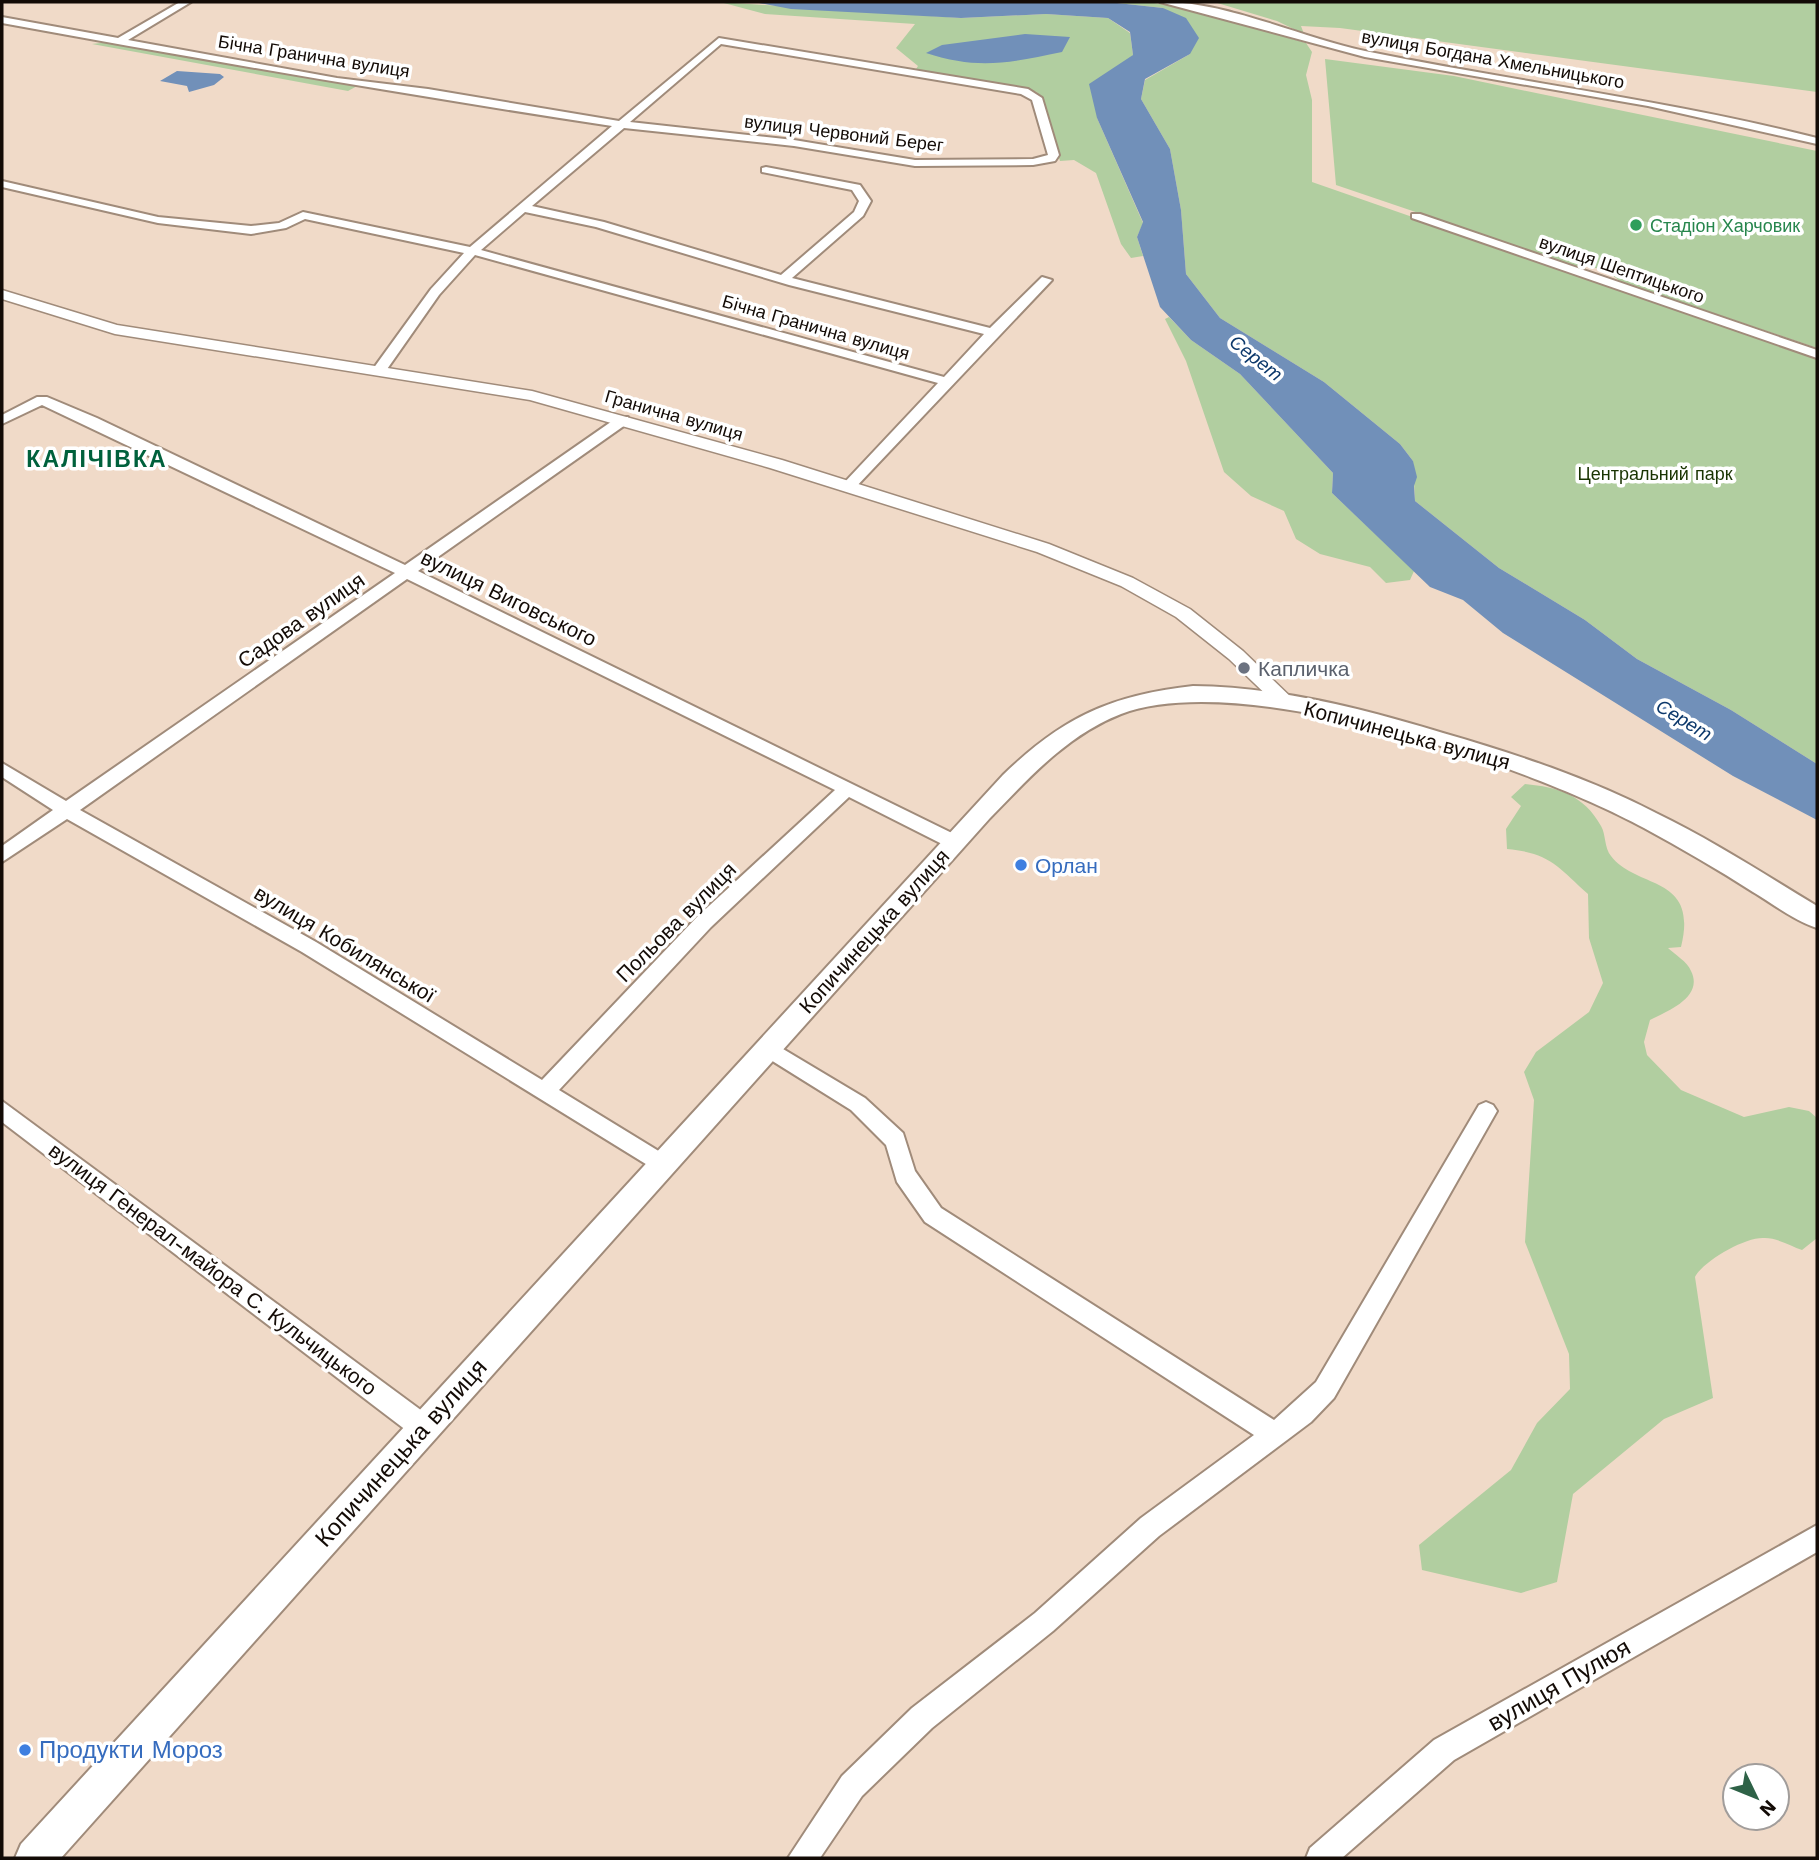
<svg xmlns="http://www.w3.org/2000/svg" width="1819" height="1860" viewBox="0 0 1819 1860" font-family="'Work Sans',sans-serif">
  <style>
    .green { fill: #b1cea0 }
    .water { fill: #7190b9 }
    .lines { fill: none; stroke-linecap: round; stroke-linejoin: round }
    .minor-casing { stroke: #a08b7a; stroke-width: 4 }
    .tertiary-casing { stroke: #a08b7a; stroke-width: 3 }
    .secondary-casing { stroke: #a08b7a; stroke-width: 4 }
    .minor { fill: #fff; fill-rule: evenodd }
    .tertiary { fill: #fff; fill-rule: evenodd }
    .secondary { fill: #fff; fill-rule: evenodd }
    .leisure-dot { fill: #2e9e5b; stroke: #fff; stroke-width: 2.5 }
    .worship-dot { fill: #6b7280; stroke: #fff; stroke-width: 2.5 }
    .shop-dot { fill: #3f7fe0; stroke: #fff; stroke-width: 2.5 }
    .labels { text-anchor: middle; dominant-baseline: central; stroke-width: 7; stroke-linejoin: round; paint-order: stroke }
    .far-street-label { font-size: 18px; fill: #130b06; stroke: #fff }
    .far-leisure-label { font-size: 18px; fill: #27864d; stroke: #fff; text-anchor: start }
    .far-park-label { font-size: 18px; fill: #193402; stroke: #fff }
    .far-water-label { font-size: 19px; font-style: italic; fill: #0c386b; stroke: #fff }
    .street-label { font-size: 21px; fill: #130b06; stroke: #fff }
    .worship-label { font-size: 21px; fill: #5b616d; stroke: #fff; text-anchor: start }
    .shop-label { font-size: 21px; fill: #366cbe; stroke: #fff; text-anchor: start }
    .far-district-label { font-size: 23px; font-weight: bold; letter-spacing: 2px; fill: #00613c; stroke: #fff }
    .near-street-label { font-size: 24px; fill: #130b06; stroke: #fff }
    .near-shop-label { font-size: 24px; fill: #366cbe; stroke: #fff; text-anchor: start }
  </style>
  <rect width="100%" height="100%" fill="#f0dac8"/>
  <g class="green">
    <path d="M720 2 961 18 1046 14 1108 18 1130 33 1133 55 1097 118 1143 223 1137 237 1143 256 1131 258 1121 244 1096 173 1074 160 1060 161 1037 92 914 72 918 66 896 48 915 24 765 14Z"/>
    <path d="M1065 2H1147L1183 7 1306 43 1312 52 1306 75 1312 100V182L1817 358V764L1731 710 1637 659 1585 620 1499 568 1415 501 1413 461 1400 444 1324 382 1220 318 1186 274 1181 210 1170 149 1141 99 1145 80 1190 54 1163 8 1108 2Z"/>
    <path d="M1214 2H1817V92L1340 28 1301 26 1304 34 1277 21Z"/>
    <path d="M109 42 329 81 359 85 348 91 92 44Z"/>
    <path d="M1325 59 1454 76 1817 151V348L1621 282C1606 269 1594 266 1575 266L1336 185Z"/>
    <path d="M1169 317 1191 340 1240 374 1333 473 1332 493 1414 571 1410 580 1386 583 1370 567 1320 554 1296 539 1284 511 1251 496 1224 472 1186 361 1165 319Z"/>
    <path d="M1525 784C1558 787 1584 795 1601 826 1606 834 1604 848 1611 856 1637 890 1699 874 1681 947L1668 948C1674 954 1688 962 1691 971 1704 997 1668 1011 1650 1020L1644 1042 1647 1055 1681 1090 1744 1117 1789 1107 1809 1111 1817 1118V1238L1802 1250C1791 1246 1777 1238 1765 1238 1746 1236 1703 1261 1695 1277L1713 1398 1664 1419 1573 1494 1557 1582 1521 1593 1422 1570 1419 1545 1511 1470 1537 1423 1570 1389 1569 1354 1525 1242 1534 1100 1524 1072 1536 1052 1589 1012 1603 983 1589 938 1588 894C1557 866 1550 853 1507 849L1506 829 1521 806 1511 797Z"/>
  </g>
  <g class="water">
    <path d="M754 2H1108L1163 8 1186 18 1199 38 1190 54 1145 79 1141 99 1170 149 1181 210 1186 274 1220 318 1324 382 1400 444 1413 461 1417 477 1414 486 1415 501 1499 568 1585 620 1637 659 1731 710 1817 764V820L1733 776 1503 633 1463 600 1430 587 1332 493 1333 473 1240 374 1191 340 1160 307 1137 237 1143 222 1097 118 1089 84 1133 55 1130 32 1108 18 1046 14 961 18 791 9Z"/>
    <path d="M1025 34 1070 37 1062 52C1009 63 978 70 926 53L942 45Z"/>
    <path d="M177 71 220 74 224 77 214 85 189 92 187 86 160 81Z"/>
  </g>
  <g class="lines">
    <defs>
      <g id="minor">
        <path d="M180 2H191L128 40 337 78 428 89 619 121 719 38 1028 89 1042 98 1059 155 1055 161 1033 165 915 166 794 146 624 128 532 206 604 222 781 275 854 212 859 201 852 190 762 172V168L766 167 860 185 871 201 863 216 792 278 990 328 1042 277 1052 280 853 490 848 491 841 487 843 484 938 383 475 255 439 295 385 372H375L373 369 431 289 464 253 305 219 286 228 251 234 158 223 2 187V181L158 217 251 226 279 223 303 212 470 247 612 126C408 95 204 60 2 23V17L118 38ZM721 44 1021 94 1032 100 1048 155 1033 159 915 160 794 140 630 122ZM525 212 596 227 789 285 984 334 944 377 481 250Z"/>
        <path d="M1160 2C1223 0 1302 38 1365 51 1516 82 1668 100 1817 138V144L1648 106 1365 57Z"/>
        <path d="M1412 214H1420L1817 350V358L1412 218Z"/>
        <path d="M37 397H47L97 418 405 565 618 417H628V423L418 571 960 837 963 842 954 849 948 847 849 797 711 927 559 1090 670 1158 673 1165 670 1172 662 1174 302 952 67 819 2 862V846L53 810 2 777V763L66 801 395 573 42 405 2 424V415ZM407 579 835 790 697 917 542 1080 316 942 80 810Z"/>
        <path d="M768 1040 865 1098 903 1133 915 1171 941 1208 1274 1420 1316 1382 1479 1105 1486 1102 1493 1105 1497 1111 1334 1398 1311 1422 1159 1536 1053 1631 932 1728 862 1796 820 1858H788L842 1776 912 1708 1035 1613 1141 1518 1254 1435 925 1222 897 1182 886 1145 851 1110 761 1054 758 1048 761 1042Z"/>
        <path d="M2 1101 433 1419 436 1428 433 1437 424 1440 415 1437 2 1122Z"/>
        <path d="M1817 1525V1552L1454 1760 1342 1858H1306L1310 1848 1434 1740Z"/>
      </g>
      <path id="tertiary" d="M2 290 117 325 532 391 782 460 1049 544 1133 578 1190 609 1243 651 1296 702 1293 707H1279L1229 659 1176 617 1121 586 1037 552 770 468 530 400 115 334 2 299Z"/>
      <path id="secondary" d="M1193 686C1279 687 1361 708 1443 733 1516 754 1588 778 1656 813 1712 840 1764 874 1817 906V928C1795 921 1773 904 1753 892 1717 869 1681 848 1644 828 1530 766 1245 668 1121 714 1067 735 1029 778 990 818L61 1858H15L21 1844 1003 775C1063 717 1111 695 1193 686Z"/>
    </defs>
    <use href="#minor" class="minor-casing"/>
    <use href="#tertiary" class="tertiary-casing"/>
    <use href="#secondary" class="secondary-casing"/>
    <use href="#minor" class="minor"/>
    <use href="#tertiary" class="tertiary"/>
    <use href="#secondary" class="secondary"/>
  </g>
  <circle class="leisure-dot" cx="1636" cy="225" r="7"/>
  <circle class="worship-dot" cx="1244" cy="668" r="7"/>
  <g class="shop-dot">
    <circle cx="1021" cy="865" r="7"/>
    <circle cx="25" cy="1750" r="7"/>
  </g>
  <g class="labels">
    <g class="far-street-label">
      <text transform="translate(314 56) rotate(9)">Бічна Гранична вулиця</text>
      <text transform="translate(1493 59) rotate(10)">вулиця Богдана Хмельницького</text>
      <text transform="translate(844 133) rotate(7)">вулиця Червоний Берег</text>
      <text transform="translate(1622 269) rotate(19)">вулиця Шептицького</text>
      <text transform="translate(816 327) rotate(16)">Бічна Гранична вулиця</text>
      <text transform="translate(674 415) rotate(16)">Гранична вулиця</text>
    </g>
    <g class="far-leisure-label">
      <text x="1650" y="225">Стадіон Харчовик</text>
    </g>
    <g class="far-park-label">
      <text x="1655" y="473">Центральний парк</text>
    </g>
    <g class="far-water-label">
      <text transform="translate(1256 358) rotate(38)">Серет</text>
      <text transform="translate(1684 720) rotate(31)">Серет</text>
    </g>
    <g class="street-label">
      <text transform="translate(509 598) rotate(26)">вулиця Виговського</text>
      <text transform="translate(301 620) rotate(-35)">Садова вулиця</text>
      <text transform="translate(1407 735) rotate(15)">Копичинецька вулиця</text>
      <text transform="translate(676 922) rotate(-45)">Польова вулиця</text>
      <text transform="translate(874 931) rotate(-48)">Копичинецька вулиця</text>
      <text transform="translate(345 944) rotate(31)">вулиця Кобилянської</text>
      <text transform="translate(213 1269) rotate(37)">вулиця Генерал-майора С. Кульчицького</text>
    </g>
    <g class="worship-label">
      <text x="1258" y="668">Капличка</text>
    </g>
    <g class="shop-label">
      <text x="1035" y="865">Орлан</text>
    </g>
    <g class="far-district-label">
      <text x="97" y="459">КАЛІЧІВКА</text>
    </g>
    <g class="near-street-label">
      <text transform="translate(401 1453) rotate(-48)">Копичинецька вулиця</text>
      <text transform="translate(1559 1685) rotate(-30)">вулиця Пулюя</text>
    </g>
    <g class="near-shop-label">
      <text x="39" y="1750">Продукти Мороз</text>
    </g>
  </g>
  <rect width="1819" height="1860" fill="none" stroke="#130b06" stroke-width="7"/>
  <g transform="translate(1756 1797) rotate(133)"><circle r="33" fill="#ffffff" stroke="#a19d9b" stroke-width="2"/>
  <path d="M0-5L12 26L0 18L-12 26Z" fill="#2e6247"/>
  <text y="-10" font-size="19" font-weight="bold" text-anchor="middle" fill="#130b06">N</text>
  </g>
</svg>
